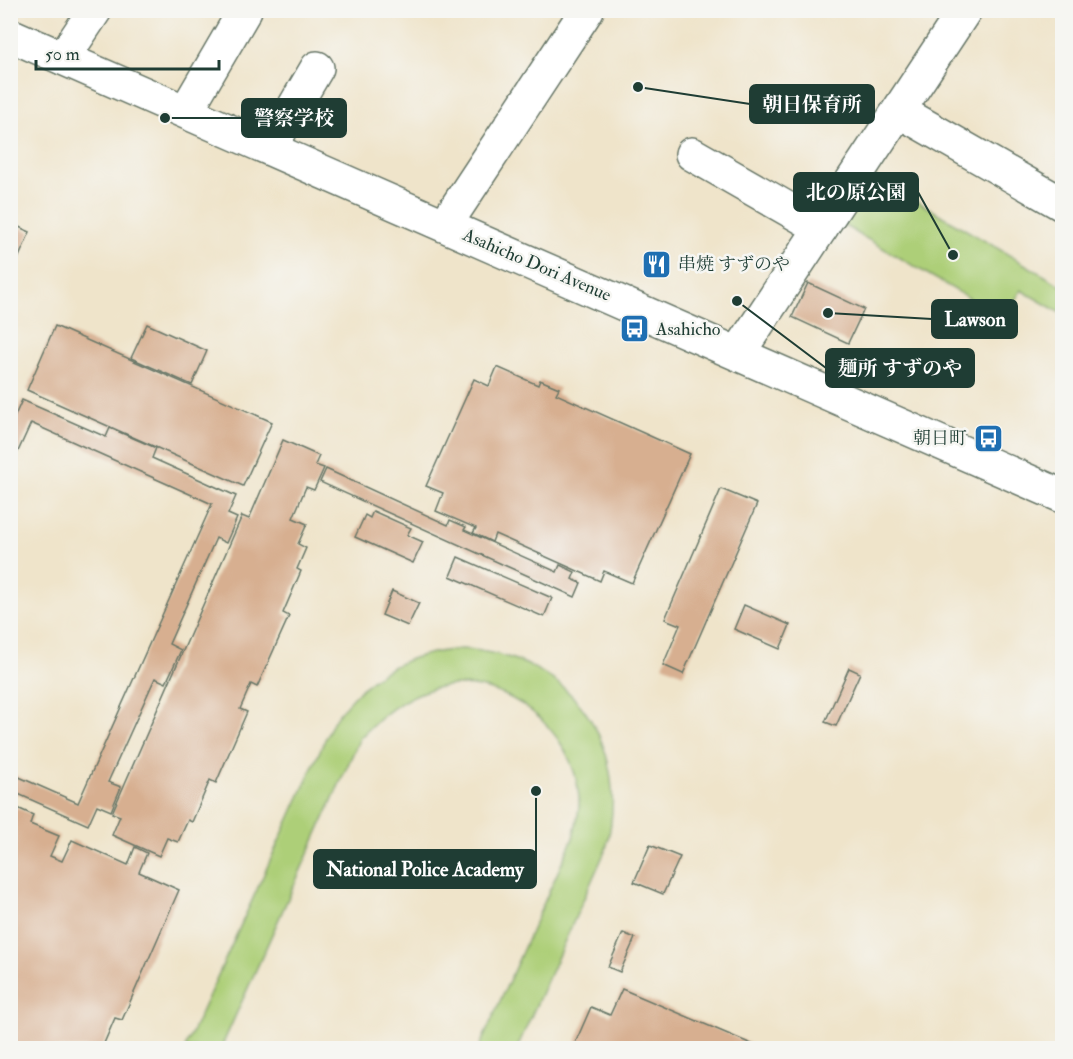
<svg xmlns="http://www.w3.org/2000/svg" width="1073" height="1059" viewBox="0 0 1073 1059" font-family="'IM FELL Double Pica','Noto Serif JP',serif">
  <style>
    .green { fill: #adcf78; stroke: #668656; stroke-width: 1.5 }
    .building { fill: #d7af90 }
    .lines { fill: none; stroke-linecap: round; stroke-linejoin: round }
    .minor-casing { stroke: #687768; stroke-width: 36 }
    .minor { stroke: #fff; stroke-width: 33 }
    .labels { text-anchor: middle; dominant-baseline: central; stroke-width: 5; stroke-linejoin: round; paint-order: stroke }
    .poi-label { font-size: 18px; fill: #1f3d34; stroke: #f6f6f2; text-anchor: start }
    .street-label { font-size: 18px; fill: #1f3d34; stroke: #f6f6f2 }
    .leader { fill: none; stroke: #1f3d34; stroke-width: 2 }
    .callout-dot { fill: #1f3d34; stroke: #f6f6f2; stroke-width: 2 }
    .callout { fill: #1f3d34; stroke: #1f3d34; stroke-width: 2 }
    .callout-label { font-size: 20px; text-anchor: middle; font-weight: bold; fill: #fff }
  </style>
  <rect width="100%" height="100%" fill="#f6f6f2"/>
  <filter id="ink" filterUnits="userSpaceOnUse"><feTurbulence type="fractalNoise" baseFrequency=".0167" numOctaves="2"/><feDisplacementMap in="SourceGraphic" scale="12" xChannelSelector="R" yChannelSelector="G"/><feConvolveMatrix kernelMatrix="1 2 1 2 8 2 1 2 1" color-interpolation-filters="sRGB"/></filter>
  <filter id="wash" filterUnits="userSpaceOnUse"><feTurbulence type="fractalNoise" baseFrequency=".008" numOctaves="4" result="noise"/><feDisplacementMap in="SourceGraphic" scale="24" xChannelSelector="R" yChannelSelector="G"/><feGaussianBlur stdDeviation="1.35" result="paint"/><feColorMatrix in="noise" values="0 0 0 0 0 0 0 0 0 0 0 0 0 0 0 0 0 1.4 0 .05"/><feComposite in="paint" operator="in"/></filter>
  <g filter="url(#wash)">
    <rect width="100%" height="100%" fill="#efe4ca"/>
    <g class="green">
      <path d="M872 175 1062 286V314L1021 290 1005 319 843 225Z"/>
      <path d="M462 649C572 656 633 743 606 849L517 1048H479L573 838C576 825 580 811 579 798 575 728 500 669 432 689 403 697 380 717 360 738L221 1048H185L333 722C366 675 404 653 462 649Z"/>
    </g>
    <g id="blocks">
      <g class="building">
        <path d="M10 223 30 232 14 268 10 266Z"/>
        <path d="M808 283 864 309 848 343 792 317Z"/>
        <path d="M147 324 207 351 192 385 131 358Z"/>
        <path d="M55 326 272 422 243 486 27 390Z"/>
        <path d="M497 367 538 385 540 380 559 388 556 394 690 454 632 583 604 571 600 581 495 534 492 542 473 533 476 528 436 511 443 493 426 486 474 379 489 386Z"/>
        <path d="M22 400 106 437 110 428 156 448 152 458 236 496 228 514 237 518 226 543 216 538 169 644 181 650 166 683 155 678 108 782 121 787 111 811 97 805 88 825 16 793 11 805 33 815 30 824 59 836 50 856 62 861 72 840 128 865 135 847 147 853 139 872 179 890 122 1020 115 1018 102 1048H10V773L78 803 212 504 31 423 10 469V427Z"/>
        <path d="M283 440 319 456 315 465 324 468 314 490 306 487 293 518 307 524 298 544 306 548 297 569 301 571 283 613 289 616 257 687 251 684 240 709 247 712 216 783 210 780 192 822 188 820 178 842 167 838 159 856 112 835 120 816 112 813 242 516 249 519Z"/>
        <path d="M326 469 448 525 450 520 466 527 464 530 557 572 560 565 575 572 572 579 581 583 575 597 320 482Z"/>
        <path d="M721 489 757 504 683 674 663 665 680 625 665 619Z"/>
        <path d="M373 511 411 528 407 535 423 542 413 563 355 537 365 515 370 518Z"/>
        <path d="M458 557 552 598 544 617 450 576Z"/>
        <path d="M392 591 419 603 408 626 382 615Z"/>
        <path d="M744 605 790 625 780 649 734 629Z"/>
        <path d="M849 668 860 673 836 726 825 722Z"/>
        <path d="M650 845 680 857 663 894 634 882Z"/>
        <path d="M623 933 635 938 620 972 608 967Z"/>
        <path d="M622 989 761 1048H573L591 1007 610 1015Z"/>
      </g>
    </g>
  </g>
  <g filter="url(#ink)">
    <use href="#blocks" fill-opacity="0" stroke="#687768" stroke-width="1.5"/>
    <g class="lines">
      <defs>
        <g id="minor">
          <path d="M10 35C361 190 713 340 1062 496"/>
          <path d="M63 58 95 10"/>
          <path d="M186 111 245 10"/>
          <path d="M899 111 1062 204"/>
          <path d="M270 148 317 68"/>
          <path d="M692 154 821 228"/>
          <path d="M445 225 587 10"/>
          <path d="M739 352 965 10"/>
        </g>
      </defs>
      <use href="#minor" class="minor-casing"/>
      <use href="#minor" class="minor"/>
    </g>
  </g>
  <defs>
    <symbol id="restaurant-square" viewBox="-11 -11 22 22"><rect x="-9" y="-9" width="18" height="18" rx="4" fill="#1f6fb2" stroke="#f6f6f2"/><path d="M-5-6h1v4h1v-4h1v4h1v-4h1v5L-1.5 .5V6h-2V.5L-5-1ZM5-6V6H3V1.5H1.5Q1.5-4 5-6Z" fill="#fff"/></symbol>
    <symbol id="bus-square" viewBox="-11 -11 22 22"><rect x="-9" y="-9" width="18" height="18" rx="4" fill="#1f6fb2" stroke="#f6f6f2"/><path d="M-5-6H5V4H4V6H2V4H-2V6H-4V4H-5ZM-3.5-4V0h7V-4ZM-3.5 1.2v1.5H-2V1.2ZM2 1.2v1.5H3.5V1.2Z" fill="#fff"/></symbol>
  </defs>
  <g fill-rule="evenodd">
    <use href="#restaurant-square" x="640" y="248" width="33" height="33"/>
    <use href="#bus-square" x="618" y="312" width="33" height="33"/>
    <use href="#bus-square" x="972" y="422" width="33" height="33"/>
  </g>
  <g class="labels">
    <g class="poi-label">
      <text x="678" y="264">串焼 すずのや</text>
      <text x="656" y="329">Asahicho</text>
      <text x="967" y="438" text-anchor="end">朝日町</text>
    </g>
    <g class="street-label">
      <text transform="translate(537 265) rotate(23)">Asahicho Dori Avenue</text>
    </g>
  </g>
  <path class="leader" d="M638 87L750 104M165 118L242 118M953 255L918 192M828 313L932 319M737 301L826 368M536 791L536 869"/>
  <g class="callout-dot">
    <circle cx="638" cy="87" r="6"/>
    <circle cx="165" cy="118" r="6"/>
    <circle cx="953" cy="255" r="6"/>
    <circle cx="828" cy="313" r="6"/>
    <circle cx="737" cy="301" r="6"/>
    <circle cx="536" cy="791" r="6"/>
  </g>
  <g class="callout">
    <rect x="750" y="85" width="124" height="38" rx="6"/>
    <rect x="242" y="99" width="104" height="38" rx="6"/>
    <rect x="794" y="173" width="124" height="38" rx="6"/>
    <rect x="932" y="300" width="85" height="38" rx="6"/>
    <rect x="826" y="349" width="148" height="38" rx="6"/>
    <rect x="314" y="850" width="222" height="38" rx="6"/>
  </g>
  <g class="callout-label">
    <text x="812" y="111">朝日保育所</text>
    <text x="294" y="125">警察学校</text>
    <text x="856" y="199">北の原公園</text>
    <text x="975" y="326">Lawson</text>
    <text x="900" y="375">麺所 すずのや</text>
    <text x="425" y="876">National Police Academy</text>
  </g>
  <rect width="1073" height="1059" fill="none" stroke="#f6f6f2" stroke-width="36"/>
  <path d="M36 60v9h183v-9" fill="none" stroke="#1f3d34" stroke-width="3"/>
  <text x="45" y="60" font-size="18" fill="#1f3d34" stroke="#f6f6f2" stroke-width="4.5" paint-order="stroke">50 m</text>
</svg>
